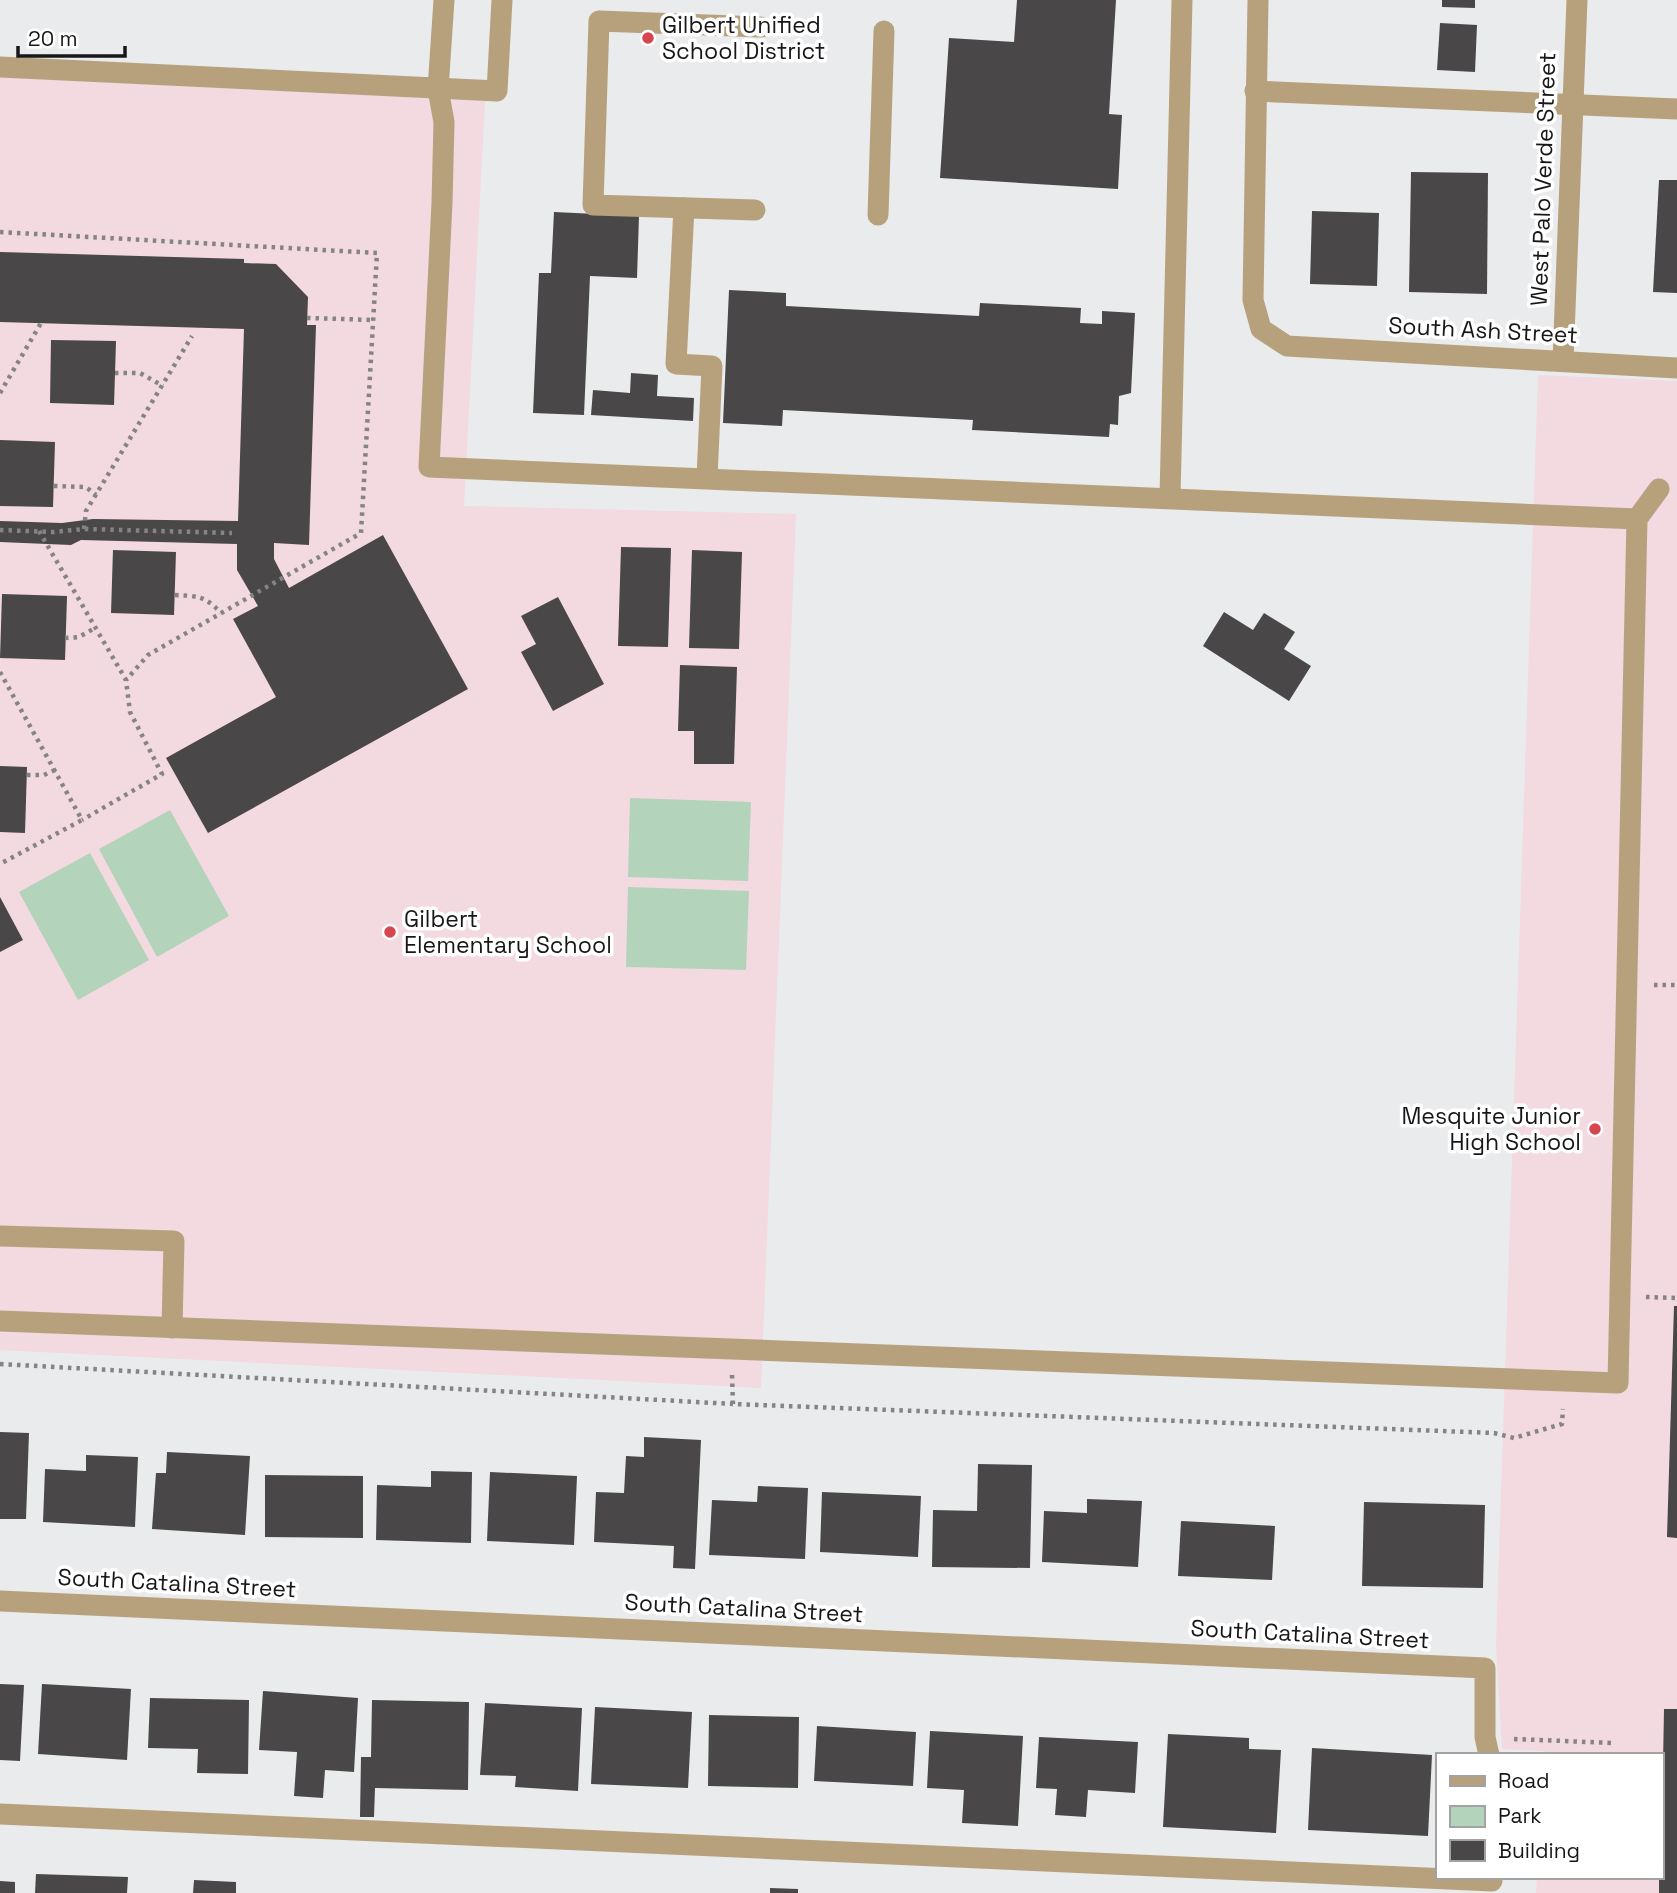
<svg xmlns="http://www.w3.org/2000/svg" width="1677" height="1893" viewBox="0 0 1677 1893" font-family="'Space Grotesk',sans-serif">
  <style>
    .education { fill: #f3d9e0 }
    .green { fill: #b3d4bb }
    .building { fill: #494748 }
    .lines { fill: none; stroke-linecap: round; stroke-linejoin: round }
    .path { stroke: #848486; stroke-width: 4.5; stroke-dasharray: 3.5 5; stroke-linecap: butt }
    .minor { stroke: #b6a17c; stroke-width: 21 }
    .poi-dot { fill: #d6464e; stroke: #fff; stroke-width: 2.5 }
    .labels { text-anchor: middle; dominant-baseline: central; stroke-width: 7; stroke-linejoin: round; paint-order: stroke }
    .poi-label { font-size: 23px; fill: #171718; stroke: #fff; text-anchor: start }
    .street-label { font-size: 23px; fill: #171718; stroke: #fff }
  </style>
  <rect width="100%" height="100%" fill="#eaebed"/>
  <g class="education">
    <path d="M0 77 485 101 464 506 796 514 761 1388 0 1350Z"/>
    <path d="M1538 375 1677 381V1893H1536L1537 1877H1661V1755H1544V1751L1502 1749 1496 1645Z"/>
  </g>
  <g class="green">
    <path d="M630 798 751 802 748 881 628 877Z"/>
    <path d="M170 810 229 916 157 957 99 849Z"/>
    <path d="M90 853 149 960 78 1000 19 892Z"/>
    <path d="M628 887 749 891 746 970 626 967Z"/>
  </g>
  <g class="building">
    <path d="M1017 0H1116L1109 114 1122 115 1118 189 940 178 949 38 1014 42Z"/>
    <path d="M1442 0H1475V8L1442 7Z"/>
    <path d="M1440 23 1477 25 1475 72 1437 70Z"/>
    <path d="M1411 172 1488 173 1487 294 1409 292Z"/>
    <path d="M1659 180H1677V293L1653 292Z"/>
    <path d="M1312 211 1379 213 1377 286 1310 284Z"/>
    <path d="M554 212 639 216 637 278 590 276 584 415 533 413 539 273H551Z"/>
    <path d="M0 252 244 259V263L276 264 308 297 307 325H316L309 545 274 543V559L289 588 383 535 468 689 208 833 166 758 276 697 233 619 258 606 237 570V544L81 540 71 545 0 542V521L62 523 93 519 238 521 244 329 0 322Z"/>
    <path d="M729 290 786 293V306L979 316 980 303 1081 308 1080 323 1102 324V311L1135 313 1131 393 1119 396 1118 425 1110 424 1109 437 972 430 973 420 783 410 782 426 723 423Z"/>
    <path d="M51 340 116 341 114 405 50 403Z"/>
    <path d="M631 373 658 375 657 396 694 398 693 421 591 415 593 390 630 393Z"/>
    <path d="M0 440 55 442 53 507 0 506Z"/>
    <path d="M621 547 671 548 668 647 618 646Z"/>
    <path d="M113 550 176 552 174 615 111 613Z"/>
    <path d="M692 550 742 552 739 649 689 648Z"/>
    <path d="M2 594 67 596 65 660 0 658Z"/>
    <path d="M558 597 604 684 553 711 521 652 536 644 521 616Z"/>
    <path d="M1224 612 1253 630 1264 613 1295 632 1284 649 1311 666 1289 701 1203 646Z"/>
    <path d="M680 665 737 667 734 764H694V731H678Z"/>
    <path d="M0 766 27 767 25 833 0 832Z"/>
    <path d="M0 897 23 940 0 952Z"/>
    <path d="M1674 1306H1677V1538L1667 1537Z"/>
    <path d="M0 1432 29 1433 26 1519H0Z"/>
    <path d="M644 1437 701 1440 695 1569 673 1568 674 1546 594 1542 596 1492 624 1493 626 1456 644 1457Z"/>
    <path d="M167 1452 250 1456 245 1535 152 1529 156 1473H166Z"/>
    <path d="M86 1455 138 1457 135 1527 43 1522 45 1469 86 1471Z"/>
    <path d="M978 1464 1032 1465 1030 1568 932 1567 933 1510 977 1511Z"/>
    <path d="M431 1471 472 1472 471 1543 376 1540 377 1485 431 1487Z"/>
    <path d="M490 1472 577 1476 574 1545 487 1541Z"/>
    <path d="M265 1475 363 1476V1538L265 1537Z"/>
    <path d="M758 1486 808 1488 805 1559 709 1555 712 1500 757 1502Z"/>
    <path d="M822 1492 921 1496 918 1557 820 1552Z"/>
    <path d="M1087 1499 1142 1501 1138 1567 1042 1562 1044 1511 1087 1513Z"/>
    <path d="M1364 1502 1485 1505 1483 1588 1362 1586Z"/>
    <path d="M1181 1521 1275 1526 1272 1580 1178 1576Z"/>
    <path d="M0 1684 24 1685 20 1761 0 1760Z"/>
    <path d="M42 1684 131 1689 127 1760 38 1754Z"/>
    <path d="M263 1691 358 1698 354 1772 325 1770 323 1798 294 1796 297 1752 259 1750Z"/>
    <path d="M150 1698 249 1700 248 1774 197 1773 198 1749 148 1748Z"/>
    <path d="M372 1700 469 1702 468 1790 375 1788 374 1817H360L361 1757H371Z"/>
    <path d="M485 1703 582 1708 578 1791 515 1787 516 1776 480 1775Z"/>
    <path d="M595 1707 692 1712 688 1788 591 1784Z"/>
    <path d="M1664 1709H1677V1893H1659V1877H1661Z"/>
    <path d="M709 1715 799 1717 798 1788 708 1786Z"/>
    <path d="M817 1726 916 1732 913 1786 814 1781Z"/>
    <path d="M930 1731 1023 1736 1018 1826 962 1823 964 1790 927 1788Z"/>
    <path d="M1168 1734 1249 1738V1749L1281 1750 1276 1833 1163 1827Z"/>
    <path d="M1039 1737 1138 1742 1135 1793 1088 1790 1086 1817 1055 1815 1057 1789 1036 1788Z"/>
    <path d="M1312 1748 1432 1755 1428 1836 1308 1830Z"/>
    <path d="M36 1874 128 1877 127 1893H35Z"/>
    <path d="M194 1880 236 1882V1893H193Z"/>
    <path d="M0 1881 15 1882V1893H0Z"/>
    <path d="M770 1888 798 1889V1893H770Z"/>
  </g>
  <g class="lines">
    <g class="path">
      <path d="M0 232 377 253 361 533 148 655 126 680"/>
      <path d="M307 318 374 320"/>
      <path d="M115 373H140L163 386"/>
      <path d="M0 393 41 323"/>
      <path d="M54 486 86 487 96 495"/>
      <path d="M84 529 86 511 192 336"/>
      <path d="M0 530 54 532 84 529 232 533"/>
      <path d="M39 531 126 680 130 712 162 774 82 820"/>
      <path d="M175 595C198 596 205 596 221 613"/>
      <path d="M65 638 79 637 95 628"/>
      <path d="M0 672 82 820 0 864"/>
      <path d="M27 775H44L55 770"/>
      <path d="M1654 985H1677"/>
      <path d="M1646 1297 1677 1298"/>
      <path d="M0 1364 733 1404"/>
      <path d="M732 1375 733 1404 1494 1433 1514 1438 1562 1424 1563 1409"/>
      <path d="M1514 1739 1613 1743"/>
    </g>
    <g class="minor">
      <path d="M444 0 438 89 444 122 442 203 429 467 1637 519"/>
      <path d="M1258 0 1253 300 1261 329 1287 346 1677 368"/>
      <path d="M0 67 497 91 502 0"/>
      <path d="M1255 91 1677 109"/>
      <path d="M684 208 676 364 712 366 707 478"/>
      <path d="M755 210 593 205 599 21 761 27"/>
      <path d="M878 215 884 31"/>
      <path d="M1563 361 1577 0"/>
      <path d="M1170 497 1182 0"/>
      <path d="M0 1236 174 1241 172 1328"/>
      <path d="M0 1321 1618 1383 1637 519 1659 489"/>
      <path d="M0 1601 1485 1668V1737L1489 1755"/>
      <path d="M0 1814 1492 1881"/>
    </g>
  </g>
  <g class="poi-dot">
    <circle cx="648" cy="38" r="7"/>
    <circle cx="390" cy="932" r="7"/>
    <circle cx="1595" cy="1129" r="7"/>
  </g>
  <g class="labels">
    <g class="poi-label">
      <text x="662" y="25">Gilbert Unified<tspan x="662" dy="26">School District</tspan></text>
      <text x="404" y="919">Gilbert<tspan x="404" dy="26">Elementary School</tspan></text>
      <text x="1581" y="1116" text-anchor="end">Mesquite Junior<tspan x="1581" dy="26">High School</tspan></text>
    </g>
    <g class="street-label">
      <text transform="translate(1543 179) rotate(-88)">West Palo Verde Street</text>
      <text transform="translate(1483 330) rotate(3)">South Ash Street</text>
      <text transform="translate(177 1583) rotate(3)">South Catalina Street</text>
      <text transform="translate(744 1608) rotate(3)">South Catalina Street</text>
      <text transform="translate(1310 1634) rotate(3)">South Catalina Street</text>
    </g>
  </g>
  <rect x="1436" y="1753" width="228" height="126" fill="#ffffff" stroke="#a2a2a3" stroke-width="2"/>
  <rect x="1450" y="1776" width="35" height="10" fill="#b6a17c" stroke="#a2a2a3" stroke-width="2"/>
  <text x="1498" y="1788" font-size="21" fill="#171718">Road</text>
  <rect x="1450" y="1806" width="35" height="21" fill="#b3d4bb" stroke="#a2a2a3" stroke-width="2"/>
  <text x="1498" y="1823" font-size="21" fill="#171718">Park</text>
  <rect x="1450" y="1840" width="35" height="21" fill="#494748" stroke="#a2a2a3" stroke-width="2"/>
  <text x="1498" y="1858" font-size="21" fill="#171718">Building</text>
  <path d="M18 46v10h107v-10" fill="none" stroke="#171718" stroke-width="3.5"/>
  <text x="28" y="46" font-size="21" fill="#171718" stroke="#ffffff" stroke-width="5" paint-order="stroke">20 m</text>
</svg>
